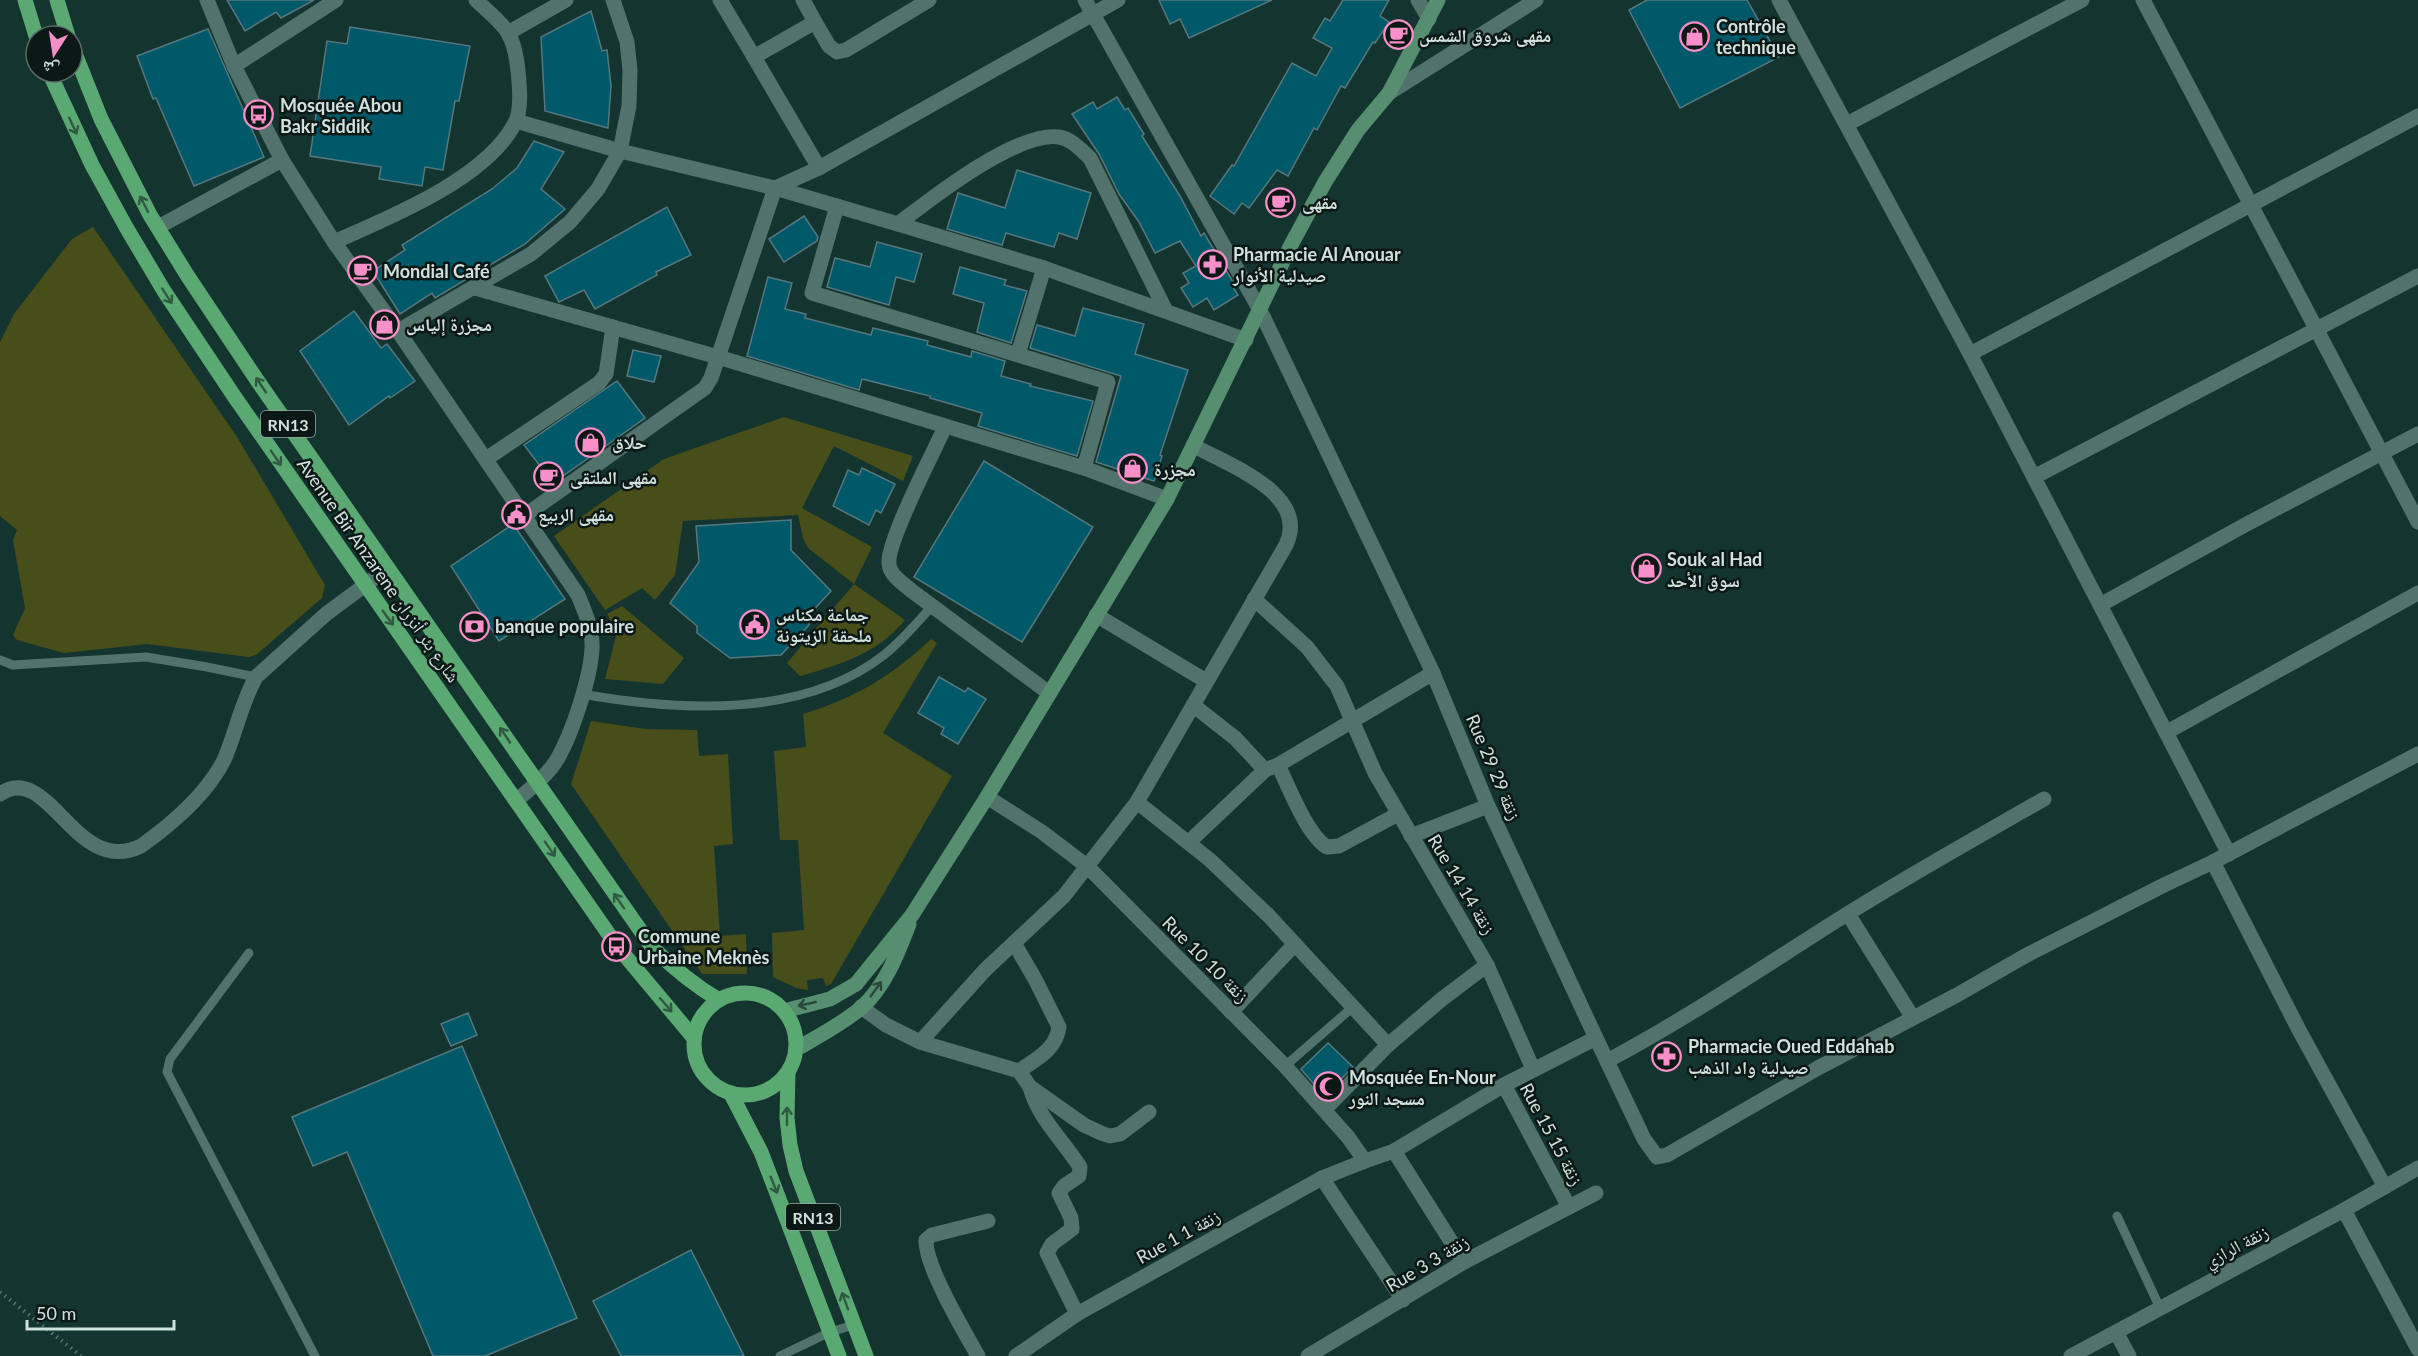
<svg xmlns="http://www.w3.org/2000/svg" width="2418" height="1356" viewBox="0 0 2418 1356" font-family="Lato,'Noto Naskh Arabic',sans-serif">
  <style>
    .green { fill: #484e19 }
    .building { fill: #005969; stroke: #57777f; stroke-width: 1.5 }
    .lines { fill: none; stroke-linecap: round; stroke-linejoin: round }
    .path { stroke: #58736e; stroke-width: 4; stroke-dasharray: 1.5 4.5; stroke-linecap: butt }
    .lane { stroke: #52726c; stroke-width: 9 }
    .street { stroke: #52726c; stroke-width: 15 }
    .secondary { stroke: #568e70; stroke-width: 15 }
    .primary { stroke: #5aa973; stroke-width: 15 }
    .oneway { stroke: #2f5940 }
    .oneway2 { stroke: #29473a }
    .labels { text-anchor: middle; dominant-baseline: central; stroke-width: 5; stroke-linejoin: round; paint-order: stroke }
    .shield { fill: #0b1816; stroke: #96a5a2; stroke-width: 1.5 }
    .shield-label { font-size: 16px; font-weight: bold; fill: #d1e2de }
    .poi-label { font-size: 18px; font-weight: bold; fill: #d1e2de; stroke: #0b1816; text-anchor: start }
    .street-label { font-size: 18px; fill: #d1e2de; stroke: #0b1816 }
  </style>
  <rect width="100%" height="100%" fill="#14342f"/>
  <g class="green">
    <path d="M93 227 237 437 325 585 322 598 256 655 249 657 147 644 64 653 17 640 13 635 25 608 13 540 17 530 0 516V342L14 314 72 239Z"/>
    <path d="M784 417 913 456 903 481 834 446 802 508 872 547 854 584 905 620C878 653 840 665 800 676L787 663 854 584 808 548 803 538 798 515 683 521 675 575 655 600 642 588 605 610 554 536 664 459Z"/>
    <path d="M622 606 684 658 663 684 605 679 617 632 607 614Z"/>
    <path d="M931 639 937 643 883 733 952 776 831 984 826 986 823 978 807 980 808 990 796 988 773 977 772 933 804 930 798 840H780L774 751 806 747 803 714C853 699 894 675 931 639Z"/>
    <path d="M591 721 645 729 697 730 699 756 728 754 733 844 714 846 720 936 746 934 747 974H702L571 784Z"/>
  </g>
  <g class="building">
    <path d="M227 0H314L281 18 276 12 245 31Z"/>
    <path d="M1159 0H1272L1189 38 1180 19 1170 24Z"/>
    <path d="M1343 0H1389L1380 16 1389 22 1375 43 1373 42 1345 88 1341 86 1317 130 1314 128 1288 176 1277 170 1249 208 1242 203 1234 214 1210 196 1232 165 1234 166 1292 63 1316 76 1332 48 1313 38 1325 18 1330 21Z"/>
    <path d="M1647 0H1747L1779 57 1680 108 1629 10Z"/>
    <path d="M591 11 602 51 607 50 611 86 608 128 545 111 541 37Z"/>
    <path d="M350 27 470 46 459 101H455L443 170 425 167 422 186 379 179 381 167 310 156 327 41 347 44Z"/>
    <path d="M208 29 264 157 194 186 156 98 153 99 137 56Z"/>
    <path d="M1117 97 1125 110 1128 108 1144 134 1142 136 1180 196 1201 236 1204 233 1233 282 1231 284 1238 295 1214 310 1207 298 1193 307 1181 288 1189 283 1183 273 1196 266 1180 241 1155 253 1139 222 1119 194 1099 154 1072 114 1093 102 1097 109Z"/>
    <path d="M534 141 564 152 541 189 565 209 525 244 435 298 432 293 400 314 373 271 405 250 402 245 492 189 517 168Z"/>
    <path d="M1017 170 1091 193 1077 239 1059 233 1054 247 1006 233 1002 245 947 229 958 193 1005 208Z"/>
    <path d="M667 207 691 255 656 272 657 275 595 309 584 290 559 302 545 276Z"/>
    <path d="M804 216 818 237 817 241 784 262 769 239Z"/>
    <path d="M877 242 922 254 914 282 896 277 889 305 827 287 835 258 870 267Z"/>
    <path d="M960 267 1006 280 1004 285 1027 291 1011 343 977 332 984 303 953 294Z"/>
    <path d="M768 277 792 283 785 309 806 314 805 318 871 335 873 328 928 341 927 345 971 357 972 351 1005 361 1001 376 1031 384 1030 386 1093 401 1077 456 978 426 982 413 930 398V396L862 379 859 390 747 356Z"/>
    <path d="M1083 308 1144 324 1135 354 1188 370 1160 455 1162 456 1154 481 1096 462 1121 376 1030 348 1037 325 1075 336Z"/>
    <path d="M354 311 381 348 387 344 415 381 390 398 389 396 349 425 300 351Z"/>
    <path d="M633 350 661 356 654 382 627 376Z"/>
    <path d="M617 381 645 418 553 483 524 445Z"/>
    <path d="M984 461 1093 527 1022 642 914 577Z"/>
    <path d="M862 468 895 484 881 513 876 510 869 525 833 506 848 470 859 475Z"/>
    <path d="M791 520V550L831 591 807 617 809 625 781 655 730 658 697 633V626L670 603 699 562 696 526Z"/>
    <path d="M513 524 565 599 499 641 451 566Z"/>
    <path d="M939 677 965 692 968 688 986 699 958 744 941 734 944 728 918 713Z"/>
    <path d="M468 1013 477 1035 451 1046 441 1024Z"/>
    <path d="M1328 1043 1353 1067 1324 1096 1301 1069Z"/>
    <path d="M462 1046 577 1318 485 1356H433L347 1152 313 1166 292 1117Z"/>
    <path d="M691 1250 744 1356H621L593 1301Z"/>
  </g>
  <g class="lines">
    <path class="path" d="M0 1292 81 1356"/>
    <g class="lane">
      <path d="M0 660 13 665 146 657 207 667 256 677"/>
      <path d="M582 694C678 711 802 719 884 655 902 641 917 623 932 606"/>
      <path d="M249 953 170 1059 167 1072 315 1356"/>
      <path d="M1285 1066 1353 1007"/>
      <path d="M2117 1216 2160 1308"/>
      <path d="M780 1356 830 1332 854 1325"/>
    </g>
    <g class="street">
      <path d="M207 0 234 66 282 160 334 242 398 331 578 595C585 612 593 630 592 648 591 677 572 733 558 758 548 775 531 788 516 801"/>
      <path d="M720 0 754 57 815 22 803 0"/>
      <path d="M1085 0 1260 310 1433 673 1488 806 1596 1038 1644 1139 1657 1157 1667 1155 1818 1068 1957 995 2025 956 2164 885 2213 862 2418 754"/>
      <path d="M1418 0 1429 19"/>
      <path d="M1779 0 1970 354 2229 854"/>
      <path d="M2143 0 2418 522"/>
      <path d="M815 22 829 46 837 52 846 50 929 0"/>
      <path d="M508 33 566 0"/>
      <path d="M754 57 819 168"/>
      <path d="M234 66 336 0"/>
      <path d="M1389 93 1536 0"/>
      <path d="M516 121 620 151 775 188 898 224 1044 268 1246 340"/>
      <path d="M1847 124 2082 0"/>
      <path d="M837 206 812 293 1108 382 1084 468"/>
      <path d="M898 224C932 198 1017 131 1059 137 1072 139 1081 150 1090 158L1165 309"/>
      <path d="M158 227 282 160"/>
      <path d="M334 242C390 217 486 179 515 123 521 112 520 94 519 82 518 67 516 46 508 33 501 21 486 10 476 0"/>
      <path d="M475 288 718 357 1084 468 1167 499"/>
      <path d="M398 331 531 254 570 222 598 189 620 151 629 106 630 70 627 42 613 0"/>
      <path d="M1018 354 1044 268"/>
      <path d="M1970 354 2418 116"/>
      <path d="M945 427C934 451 886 543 889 564 890 576 904 584 912 591L1049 693"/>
      <path d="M486 459 599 383 606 374 613 327"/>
      <path d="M2034 477 2418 276"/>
      <path d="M524 516 705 388 711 378 775 188 819 168 1118 0"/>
      <path d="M1254 599 1307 647 1337 686 1375 773 1487 965 1533 1069"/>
      <path d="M2100 605 2245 525 2418 434"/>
      <path d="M1096 615 1206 681"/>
      <path d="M1193 705 1235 738 1265 770"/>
      <path d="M2167 732 2418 593"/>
      <path d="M1278 765C1289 787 1307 835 1327 847L1339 846 1398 814"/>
      <path d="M0 794C49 760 75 878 141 846 172 824 207 794 224 760 236 733 241 703 256 677L326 614 388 568"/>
      <path d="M987 797 1042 832 1088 867 1285 1066 1348 1137 1365 1161 1394 1151 1504 1085 1596 1038"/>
      <path d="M1137 802 1210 860 1269 916 1388 1045"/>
      <path d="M1411 836 1488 806"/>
      <path d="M1189 842 1265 770 1278 765 1433 673"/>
      <path d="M2213 862 2299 1030 2385 1187"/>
      <path d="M1848 914 1913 1018"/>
      <path d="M1014 943 1035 979 1059 1027C1056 1050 1036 1059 1019 1071"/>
      <path d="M861 1007 886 1025 920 1042 1019 1071 1030 1087 1084 1125 1101 1133 1110 1136 1120 1134 1149 1112"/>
      <path d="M1231 1012 1295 944"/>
      <path d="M920 1042 985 970 1064 896 1137 802 1286 545C1310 494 1229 465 1194 446"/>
      <path d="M1607 1061C1686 1019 1760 969 1836 921 1904 878 1974 839 2044 799"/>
      <path d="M1504 1085 1569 1207 1596 1193"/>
      <path d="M1030 1087C1038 1118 1063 1140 1080 1167L1079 1176 1064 1186 1059 1193 1071 1218 1072 1229 1052 1244 1047 1253 1077 1314"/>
      <path d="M1325 1109 1388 1045 1442 999 1487 965"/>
      <path d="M1394 1151 1464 1262"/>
      <path d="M1322 1178 1403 1300"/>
      <path d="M2344 1210 2418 1349"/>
      <path d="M2116 1332 2129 1356"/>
      <path d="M978 1356C964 1331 925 1266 926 1240L932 1235 988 1221"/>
      <path d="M1016 1356 1077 1314 1322 1178 1365 1161"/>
      <path d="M1308 1356 1464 1262 1569 1207"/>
      <path d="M2071 1356 2344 1210 2418 1168"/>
    </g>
    <g class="secondary">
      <path d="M784 1011 830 999 856 984 912 915 987 797 1167 499 1291 245 1325 182 1358 130 1389 93 1438 0"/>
      <path d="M796 1048 802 1046C822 1034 843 1023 861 1008 885 987 898 953 909 924"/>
    </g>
    <g class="primary">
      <path d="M25 0 36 36"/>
      <path d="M57 0 68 36"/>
      <path d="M72 46 101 119 150 215 187 275 259 383 652 947C673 968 694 985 719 1000"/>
      <path d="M49 72 92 165 126 227 164 291 234 396 617 946 693 1037"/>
      <circle cx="745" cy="1044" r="51"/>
      <path d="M788 1072 787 1118 790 1145 796 1171 866 1356"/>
      <path d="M731 1094 761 1152 839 1356"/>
    </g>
  </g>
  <defs><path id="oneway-shaft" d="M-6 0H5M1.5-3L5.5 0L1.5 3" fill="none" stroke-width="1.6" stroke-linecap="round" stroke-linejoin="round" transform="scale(1.5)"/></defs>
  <g class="oneway">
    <use href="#oneway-shaft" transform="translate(73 126) rotate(65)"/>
    <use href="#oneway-shaft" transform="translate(144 204) rotate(-117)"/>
    <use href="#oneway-shaft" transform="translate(167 296) rotate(57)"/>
    <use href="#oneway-shaft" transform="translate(261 385) rotate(-124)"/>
    <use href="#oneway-shaft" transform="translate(276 458) rotate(55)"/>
    <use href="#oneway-shaft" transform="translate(388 618) rotate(54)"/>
    <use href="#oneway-shaft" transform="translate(505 735) rotate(-124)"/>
    <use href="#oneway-shaft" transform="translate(550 849) rotate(55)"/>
    <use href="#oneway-shaft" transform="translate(619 901) rotate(-125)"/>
    <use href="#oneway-shaft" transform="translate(666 1005) rotate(49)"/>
    <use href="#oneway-shaft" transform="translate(787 1116) rotate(-90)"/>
    <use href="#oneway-shaft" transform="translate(774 1185) rotate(68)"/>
    <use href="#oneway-shaft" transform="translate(845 1301) rotate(-110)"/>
  </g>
  <g class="oneway2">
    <use href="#oneway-shaft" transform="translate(876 989) rotate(-54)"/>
    <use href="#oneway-shaft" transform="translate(807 1004) rotate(167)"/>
  </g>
  <defs>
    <symbol id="cafe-ring" viewBox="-11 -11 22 22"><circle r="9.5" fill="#0b1816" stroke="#f98fc8" stroke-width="1.5"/><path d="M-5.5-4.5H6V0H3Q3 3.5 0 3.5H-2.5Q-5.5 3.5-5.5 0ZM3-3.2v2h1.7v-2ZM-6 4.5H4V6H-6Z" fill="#f98fc8"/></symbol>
    <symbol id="shop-ring" viewBox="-11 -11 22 22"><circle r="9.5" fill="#0b1816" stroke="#f98fc8" stroke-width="1.5"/><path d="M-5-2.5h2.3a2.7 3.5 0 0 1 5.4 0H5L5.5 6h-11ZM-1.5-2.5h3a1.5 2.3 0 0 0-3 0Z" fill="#f98fc8"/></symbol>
    <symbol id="bus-ring" viewBox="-11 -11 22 22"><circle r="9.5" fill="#0b1816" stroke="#f98fc8" stroke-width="1.5"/><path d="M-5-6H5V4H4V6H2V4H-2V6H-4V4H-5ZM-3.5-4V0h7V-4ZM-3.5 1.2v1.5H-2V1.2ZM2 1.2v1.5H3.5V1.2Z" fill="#f98fc8"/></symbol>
    <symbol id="pharmacy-ring" viewBox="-11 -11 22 22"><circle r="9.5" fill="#0b1816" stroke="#f98fc8" stroke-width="1.5"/><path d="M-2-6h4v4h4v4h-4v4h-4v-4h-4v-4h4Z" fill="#f98fc8"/></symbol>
    <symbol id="civic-ring" viewBox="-11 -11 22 22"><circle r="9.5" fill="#0b1816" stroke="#f98fc8" stroke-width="1.5"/><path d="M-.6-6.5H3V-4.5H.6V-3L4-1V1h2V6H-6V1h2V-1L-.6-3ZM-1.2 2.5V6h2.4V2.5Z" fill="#f98fc8"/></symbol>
    <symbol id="bank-ring" viewBox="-11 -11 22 22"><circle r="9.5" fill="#0b1816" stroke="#f98fc8" stroke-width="1.5"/><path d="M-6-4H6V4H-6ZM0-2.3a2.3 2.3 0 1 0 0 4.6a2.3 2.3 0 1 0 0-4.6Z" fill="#f98fc8"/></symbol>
    <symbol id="mosque-ring" viewBox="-11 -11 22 22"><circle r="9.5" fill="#0b1816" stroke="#f98fc8" stroke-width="1.5"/><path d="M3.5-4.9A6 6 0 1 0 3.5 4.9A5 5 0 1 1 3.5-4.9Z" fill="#f98fc8"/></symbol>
  </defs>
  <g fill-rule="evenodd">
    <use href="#cafe-ring" x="1382" y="18" width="33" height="33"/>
    <use href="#shop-ring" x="1678" y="20" width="33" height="33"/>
    <use href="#bus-ring" x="242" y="98" width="33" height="33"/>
    <use href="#cafe-ring" x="1264" y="186" width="33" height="33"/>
    <use href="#pharmacy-ring" x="1196" y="248" width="33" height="33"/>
    <use href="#cafe-ring" x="346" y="254" width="33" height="33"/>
    <use href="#shop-ring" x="368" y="308" width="33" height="33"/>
    <use href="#shop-ring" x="574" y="426" width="33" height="33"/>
    <use href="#shop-ring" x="1116" y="452" width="33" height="33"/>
    <use href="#cafe-ring" x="532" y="460" width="33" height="33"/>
    <use href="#civic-ring" x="500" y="498" width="33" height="33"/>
    <use href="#shop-ring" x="1630" y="552" width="33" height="33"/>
    <use href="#civic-ring" x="738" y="608" width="33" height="33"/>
    <use href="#bank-ring" x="458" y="610" width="33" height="33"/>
    <use href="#bus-ring" x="600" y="930" width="33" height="33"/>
    <use href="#pharmacy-ring" x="1650" y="1040" width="33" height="33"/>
    <use href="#mosque-ring" x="1312" y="1070" width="33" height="33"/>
  </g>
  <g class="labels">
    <g class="shield">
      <rect x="261" y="411" width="54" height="26" rx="4.5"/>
      <rect x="786" y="1204" width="54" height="26" rx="4.5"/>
    </g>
    <g class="shield-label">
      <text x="288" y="424">RN13</text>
      <text x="813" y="1217">RN13</text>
    </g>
    <g class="poi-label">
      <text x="1716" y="26">Contrôle<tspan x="1716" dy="21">technique</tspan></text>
      <text x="1419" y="35">مقهى شروق الشمس</text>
      <text x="280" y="105">Mosquée Abou<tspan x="280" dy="21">Bakr Siddik</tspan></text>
      <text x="1302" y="202">مقهى</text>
      <text x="1233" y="254">Pharmacie Al Anouar<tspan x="1233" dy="21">صيدلية الأنوار</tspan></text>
      <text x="383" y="271">Mondial Café</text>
      <text x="406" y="324">مجزرة إلياس</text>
      <text x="612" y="442">حلاق</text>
      <text x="1154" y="469">مجزرة</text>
      <text x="570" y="477">مقهى الملتقى</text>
      <text x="538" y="514">مقهى الربيع</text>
      <text x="1667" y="559">Souk al Had<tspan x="1667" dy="21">سوق الأحد</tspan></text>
      <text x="776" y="614">جماعة مكناس<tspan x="776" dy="21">ملحقة الزيتونة</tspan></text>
      <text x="495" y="626">banque populaire</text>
      <text x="638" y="936">Commune<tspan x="638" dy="21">Urbaine Meknès</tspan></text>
      <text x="1688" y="1046">Pharmacie Oued Eddahab<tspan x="1688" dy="21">صيدلية واد الذهب</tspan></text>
      <text x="1349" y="1077">Mosquée En-Nour<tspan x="1349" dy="21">مسجد النور</tspan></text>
    </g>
    <g class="street-label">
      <text transform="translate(379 570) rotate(55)">Avenue Bir Anzarene شارع بئر أنزران</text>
      <text transform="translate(1494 767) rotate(67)">Rue 29 زنقة 29</text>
      <text transform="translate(1462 884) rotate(59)">Rue 14 زنقة 14</text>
      <text transform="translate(1206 959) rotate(45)">Rue 10 زنقة 10</text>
      <text transform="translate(1552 1134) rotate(62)">Rue 15 زنقة 15</text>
      <text transform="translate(1178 1236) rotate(-29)">Rue 1 زنقة 1</text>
      <text transform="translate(2236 1246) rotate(-28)">زنقة الرازي</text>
      <text transform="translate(1427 1263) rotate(-31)">Rue 3 زنقة 3</text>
    </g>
  </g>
  <g transform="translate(54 54) rotate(192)"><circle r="28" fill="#0b1816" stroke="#5a6966" stroke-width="1.5"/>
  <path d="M0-4.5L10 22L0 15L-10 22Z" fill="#f98fc8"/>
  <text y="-9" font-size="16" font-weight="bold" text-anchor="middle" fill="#d1e2de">ش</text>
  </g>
  <path d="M27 1320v9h147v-9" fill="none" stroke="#d1e2de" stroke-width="3"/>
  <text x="36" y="1320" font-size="18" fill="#d1e2de" stroke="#0b1816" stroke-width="4.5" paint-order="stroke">50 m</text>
</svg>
